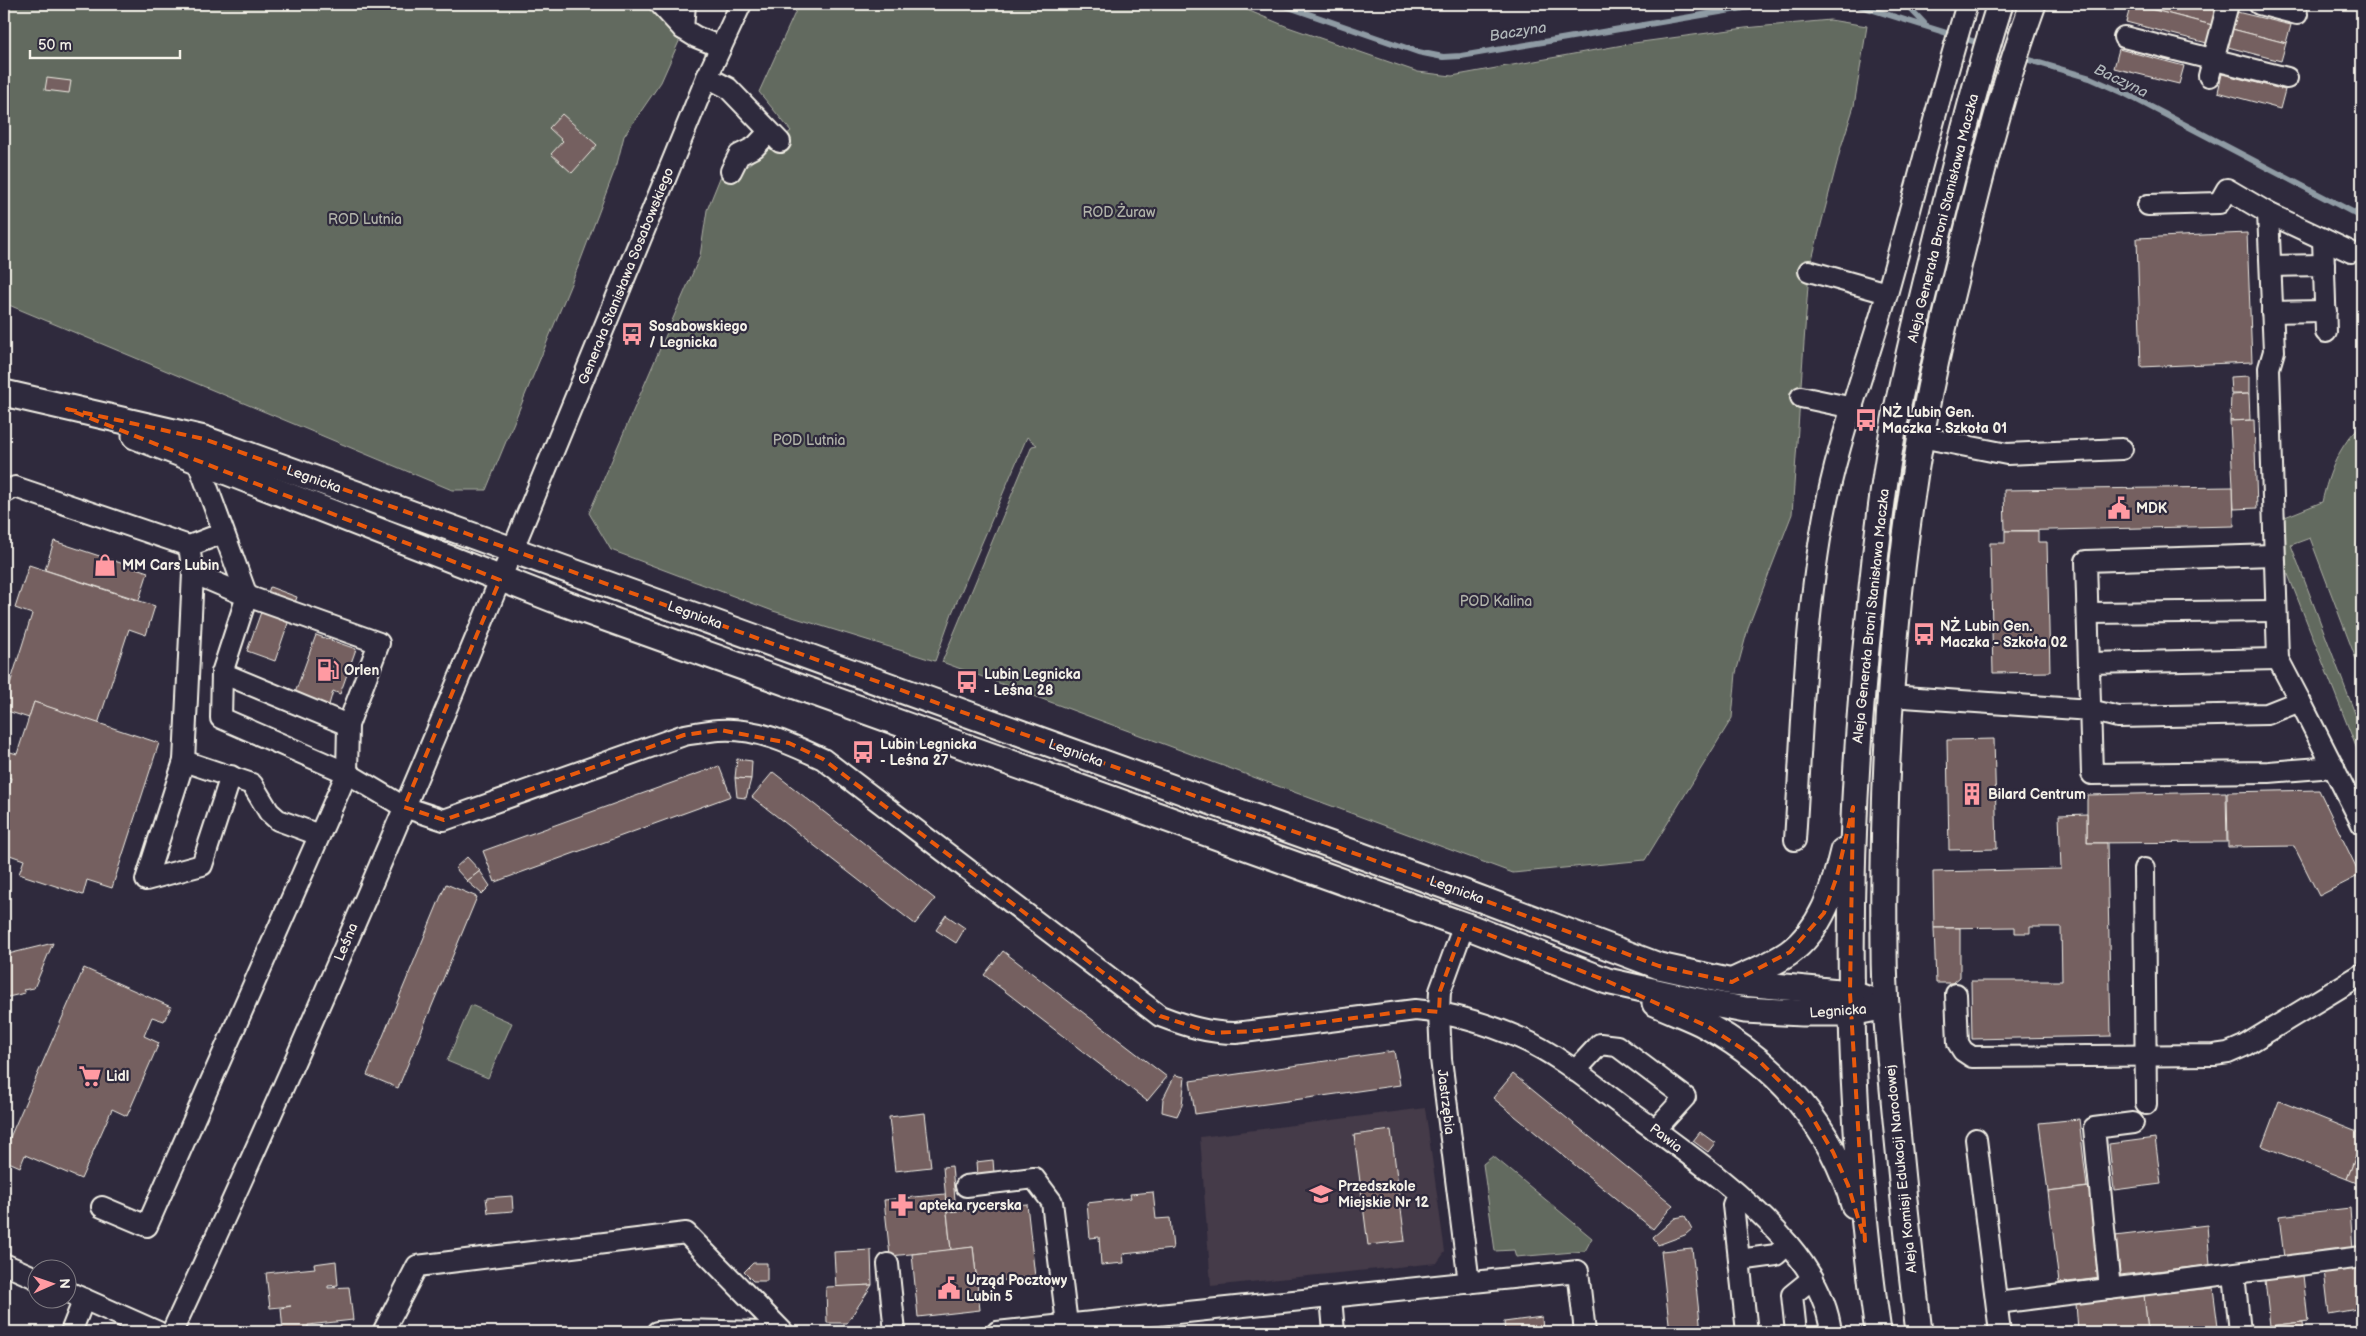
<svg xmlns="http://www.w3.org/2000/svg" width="2366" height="1336" viewBox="0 0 2366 1336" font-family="'Balsamiq Sans',sans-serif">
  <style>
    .built { fill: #443a48 }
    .green { fill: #626a5e; stroke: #abaea3 }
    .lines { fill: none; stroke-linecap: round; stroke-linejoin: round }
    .stream { stroke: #8f9ba4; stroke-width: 6 }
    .building { fill: #746061; stroke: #f4f1e8 }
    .minor-casing { stroke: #f4f1e8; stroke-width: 24 }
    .major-casing { stroke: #f4f1e8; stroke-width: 29 }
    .minor { stroke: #2f2a3d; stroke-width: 20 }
    .major { stroke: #2f2a3d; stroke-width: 25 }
    .marked { fill: none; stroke: #e8590c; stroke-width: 4; stroke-dasharray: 10 6; stroke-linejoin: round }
    .labels { text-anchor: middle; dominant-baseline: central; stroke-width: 4.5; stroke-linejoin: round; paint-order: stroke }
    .park-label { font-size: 14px; fill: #b2b4aa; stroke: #2f2a3d }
    .street-label { font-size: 14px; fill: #f4f1e8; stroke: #2f2a3d }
    .poi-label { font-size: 14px; font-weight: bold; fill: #f4f1e8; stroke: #2f2a3d; text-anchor: start }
    .water-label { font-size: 15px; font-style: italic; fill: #b0b7ba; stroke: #2f2a3d }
  </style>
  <rect width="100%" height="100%" fill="#2f2a3d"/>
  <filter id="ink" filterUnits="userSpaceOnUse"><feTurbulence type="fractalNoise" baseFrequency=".02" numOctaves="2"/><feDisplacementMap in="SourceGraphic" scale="10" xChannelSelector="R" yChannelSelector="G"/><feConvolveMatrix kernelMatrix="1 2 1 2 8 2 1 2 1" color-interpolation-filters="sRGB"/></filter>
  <g filter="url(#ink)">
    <path class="built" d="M1425 1108 1445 1252 1437 1263 1211 1286 1200 1137Z"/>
    <g class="green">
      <path d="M4 4H657L681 37 661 82 624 136 617 164 580 262 486 490H452L4 303Z"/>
      <path d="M799 4H1233L1288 27 1418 72 1452 76 1634 43 1745 28 1830 20 1867 26 1854 106 1841 147 1809 271 1792 514 1749 625 1736 673 1732 718 1645 860 1513 873 942 662 1032 446 1037 445 1027 437 952 613 935 661 773 611 611 550 589 513 700 256 707 210 724 168 738 173 791 131 759 92Z"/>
      <path d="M2362 424V675L2310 538 2291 545 2362 732V762L2280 554V519L2322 502C2329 472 2339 445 2362 424Z"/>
      <path d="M471 1005 512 1023 488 1078 447 1061Z"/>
      <path d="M1493 1156 1592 1238 1585 1251 1516 1257 1514 1250 1495 1251 1483 1164Z"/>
    </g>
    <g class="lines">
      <g class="stream">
        <path d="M1280 4 1418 52 1443 57 1461 56 1767 4"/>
        <path d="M1854 4 1982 44"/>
        <path d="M1906 4 1924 23"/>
        <path d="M2019 57 2090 78 2124 93 2362 217"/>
      </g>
    </g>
    <g class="building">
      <path d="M2131 4H2205L2217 7 2212 25Z"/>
      <path d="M2131 4 2212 25 2207 43 2126 22Z"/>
      <path d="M2237 12 2291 25 2286 43 2232 29Z"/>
      <path d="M2232 29 2286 43 2281 61 2228 47Z"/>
      <path d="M2119 49 2184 66 2179 84 2114 68Z"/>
      <path d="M2222 74 2285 90 2280 109 2218 92Z"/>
      <path d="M47 78 71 81 69 93 45 90Z"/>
      <path d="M562 114 597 145 572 173 551 154 563 141 549 128Z"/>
      <path d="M2247 233 2252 362 2141 367 2137 238Z"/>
      <path d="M634 328 638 329 633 341 629 339Z"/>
      <path d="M2249 376V394H2231L2230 377Z"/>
      <path d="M2249 394 2250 420 2230 421 2231 395Z"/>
      <path d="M2254 420 2257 508 2234 509 2230 421Z"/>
      <path d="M2233 487 2234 526 2005 531 2004 490Z"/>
      <path d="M2005 531H2038V542H2047L2050 672 1993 673 1990 543H2005Z"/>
      <path d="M54 541 148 572 139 600 45 570Z"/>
      <path d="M29 565 155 606 146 635 129 629 98 724 34 702 29 718 4 710V703L32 614 15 608Z"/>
      <path d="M270 587 297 597 275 661 247 651Z"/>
      <path d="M316 635 356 649 340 694 333 691 329 705 295 693Z"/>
      <path d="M34 702 159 743 112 888 87 880 83 895 19 874 24 860 4 853V802L11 778 4 776V750L17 754Z"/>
      <path d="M1994 739 1997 849 1949 850 1947 740Z"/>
      <path d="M737 759 752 761 751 779 735 778Z"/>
      <path d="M719 766 731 796 495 882 483 851Z"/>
      <path d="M773 772 935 899 915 924 752 797Z"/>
      <path d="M735 778 751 779 746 798 737 797Z"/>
      <path d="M2319 790 2360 875 2319 896 2294 846 2228 847 2227 792Z"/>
      <path d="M2226 792 2227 842 2087 843V795Z"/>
      <path d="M2087 814V843H2107L2111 1036 1972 1039 1971 981H2062L2061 927H2030V933H2015V927L1934 928 1933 872 2061 869 2059 815Z"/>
      <path d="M467 857 480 871 467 881 455 868Z"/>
      <path d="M480 871 490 886 482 894 467 881Z"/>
      <path d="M446 884 477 897 398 1088 367 1075Z"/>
      <path d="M946 915 965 928 956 943 936 930Z"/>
      <path d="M1934 928H1960V977L1953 983H1936Z"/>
      <path d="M53 943 34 988 23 990 25 993 4 998V955Z"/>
      <path d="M1003 951 1167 1077 1147 1101 984 975Z"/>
      <path d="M84 968 171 1007 164 1021 152 1017 144 1036 159 1043 127 1116 112 1109 81 1179 25 1155 20 1167 4 1160V1151Z"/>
      <path d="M1394 1051 1400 1085 1195 1114 1190 1081Z"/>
      <path d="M1513 1074 1673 1205 1653 1229 1493 1098Z"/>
      <path d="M1175 1075 1185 1077 1182 1105 1177 1116 1162 1112 1163 1099Z"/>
      <path d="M2279 1101 2362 1134V1141L2347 1179 2262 1146Z"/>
      <path d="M925 1113 931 1167 895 1171 889 1117Z"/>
      <path d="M2079 1119 2087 1187 2048 1192 2039 1123Z"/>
      <path d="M1391 1130 1405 1241 1368 1245 1354 1135Z"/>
      <path d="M1700 1132 1715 1143 1708 1152 1693 1141Z"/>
      <path d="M2155 1138 2161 1184 2114 1190 2109 1144Z"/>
      <path d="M2362 1141V1185L2347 1179Z"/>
      <path d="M993 1160 994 1173 977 1175 976 1162Z"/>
      <path d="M952 1166 956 1211 947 1212 943 1167Z"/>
      <path d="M2090 1187 2101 1278 2059 1283 2048 1192Z"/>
      <path d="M1153 1192 1156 1219 1170 1218 1173 1249 1123 1254 1124 1263 1101 1265 1099 1237 1090 1238 1087 1203 1131 1198 1130 1194Z"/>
      <path d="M945 1194 951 1250 890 1256 884 1200Z"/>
      <path d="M512 1196 513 1211 488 1213 486 1198Z"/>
      <path d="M1027 1204 1035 1277 977 1283 973 1247 951 1250 947 1212Z"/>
      <path d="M2350 1208 2353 1250 2284 1258 2279 1216Z"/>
      <path d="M1685 1216 1692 1229 1685 1235 1658 1245 1653 1237 1675 1218Z"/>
      <path d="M2207 1225 2210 1265 2120 1275 2115 1236Z"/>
      <path d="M973 1247 980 1310 918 1317 912 1254Z"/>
      <path d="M1692 1248 1701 1332H1670L1661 1251Z"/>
      <path d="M871 1250 872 1285 836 1287 834 1252Z"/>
      <path d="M336 1261 338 1285 328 1286V1288L349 1287 353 1320 308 1325V1331L283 1332 281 1308 291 1306 270 1308 266 1273 315 1268 314 1264Z"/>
      <path d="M753 1263H767V1281H753L744 1272Z"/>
      <path d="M2362 1266V1308L2329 1314 2324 1270Z"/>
      <path d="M2303 1275 2308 1321 2270 1326 2265 1280Z"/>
      <path d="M872 1285 847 1323H827L826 1287Z"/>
      <path d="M2213 1288 2218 1327 2174 1332H2148L2144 1295Z"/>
      <path d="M2144 1295 2148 1332H2078L2076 1303Z"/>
      <path d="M1542 1317 1543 1332H1505L1504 1322Z"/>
      <path d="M2303 1322 2304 1332H2271L2270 1326Z"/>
    </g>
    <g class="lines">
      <defs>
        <g id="minor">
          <path d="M660 4 683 29 696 37 721 47"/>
          <path d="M2259 4 2297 14"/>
          <path d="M683 29 685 4"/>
          <path d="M2124 37 2287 78"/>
          <path d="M2209 76 2228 4"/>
          <path d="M707 77 728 88 780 142"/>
          <path d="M731 171 739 155 755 147 769 132"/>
          <path d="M2148 205 2219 203 2227 189 2268 213 2351 252"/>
          <path d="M2268 213 2274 351 2269 368 2278 659 2300 701"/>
          <path d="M2323 239 2326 332"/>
          <path d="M2271 266 2324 265"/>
          <path d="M1809 271 1887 293"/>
          <path d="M2272 312 2326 311"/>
          <path d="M1801 397 1853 408"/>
          <path d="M1921 437 2007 454 2122 449"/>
          <path d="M198 462 247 596 222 673 221 718 347 773 404 807 444 820 684 735C696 733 707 731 719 730 755 727 791 744 823 759L1160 1016C1186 1026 1208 1033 1236 1033L1415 1010C1450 1013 1488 1024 1520 1038 1557 1054 1589 1081 1621 1105 1677 1146 1745 1192 1789 1245 1810 1270 1827 1299 1831 1332"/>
          <path d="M4 493 15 487 189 546 223 533"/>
          <path d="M189 546 193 573 184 761 146 880 202 865 231 776"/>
          <path d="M2273 555 2086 561 2092 774 2269 772 2334 767"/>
          <path d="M2088 613 2276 611"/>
          <path d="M2089 663 2278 659"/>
          <path d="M222 673 348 725"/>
          <path d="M1890 696 2090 710 2118 717 2267 714 2300 701 2362 824"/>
          <path d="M184 761 252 784 269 812 278 820 319 835"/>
          <path d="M1795 840C1802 736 1804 630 1822 527 1835 448 1865 371 1887 294 1914 198 1938 100 1967 4"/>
          <path d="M2144 869 2146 1104"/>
          <path d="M1464 925 1440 991 1439 1012 1441 1059 1469 1283"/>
          <path d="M1956 994 1958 1043 1963 1051 1972 1057 2214 1055 2228 1053 2244 1046 2362 974"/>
          <path d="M1575 1071 1600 1044 1617 1046 1685 1097 1655 1130"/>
          <path d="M1976 1139 2000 1332"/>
          <path d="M966 1186 1034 1178 1052 1202 1067 1324"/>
          <path d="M1737 1195 1733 1205 1747 1332"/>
          <path d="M102 1207 147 1226 347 773 348 725 379 643 247 596 193 573"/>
          <path d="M1739 1260 1776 1255 1788 1244"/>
          <path d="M4 1264 38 1279"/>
          <path d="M888 1264 895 1332"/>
          <path d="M2234 1274 2240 1332"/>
          <path d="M2110 1289 2094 1128 2133 1123"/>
          <path d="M68 1292 158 1332"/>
          <path d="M1331 1297 1334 1332"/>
          <path d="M1997 1303 2362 1257"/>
          <path d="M71 1332 84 1299"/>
          <path d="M172 1332C364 920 534 498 707 77L741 4"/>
          <path d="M383 1332 417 1266 686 1233 783 1332"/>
          <path d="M657 1332 682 1330 762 1332"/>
          <path d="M997 1332 1578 1271 1585 1332"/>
          <path d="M1796 1332 1792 1295 1813 1278"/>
        </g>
        <g id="major">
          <path d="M4 393 204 439 1473 896 1659 966 1732 982 1850 993 1886 1006"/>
          <path d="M135 436 558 601 1464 925 1607 981 1688 999 1745 1010 1802 1013H1851L1886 1006"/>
          <path d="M1733 981C1752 972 1772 965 1789 953 1822 929 1834 889 1843 851"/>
          <path d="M1655 1003C1672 1011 1691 1017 1707 1026 1778 1065 1832 1127 1854 1205"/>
          <path d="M1878 1332C1844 1096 1844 855 1869 618 1875 555 1882 492 1893 430 1907 354 1927 280 1945 206 1962 138 1979 70 2000 4"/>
          <path d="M1919 1332C1910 1258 1902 1184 1895 1110 1890 1056 1884 1002 1884 948 1882 777 1892 604 1921 436 1933 367 1950 299 1967 231 1986 154 2006 78 2033 4"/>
        </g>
      </defs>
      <use href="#minor" class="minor-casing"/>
      <use href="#major" class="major-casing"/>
      <use href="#minor" class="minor"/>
      <use href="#major" class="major"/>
    </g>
  </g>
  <path class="marked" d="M67 409 204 439 1473 896 1659 966 1732 982 1790 952 1824 913 1837 876 1853 807 1850 993 1865 1241 1848 1185 1833 1152 1806 1107 1755 1057 1707 1026 1607 981 1464 925 1440 991 1439 1012 1415 1010 1255 1031 1212 1033 1160 1016 823 759 789 743 720 730 684 735 444 820 404 807 500 580Z"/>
  <defs>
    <symbol id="bus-bare" viewBox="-9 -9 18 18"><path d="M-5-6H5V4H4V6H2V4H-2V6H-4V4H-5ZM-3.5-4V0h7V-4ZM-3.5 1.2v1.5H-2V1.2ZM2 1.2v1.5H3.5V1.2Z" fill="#ff9aa2" stroke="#2f2a3d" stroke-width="2.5" paint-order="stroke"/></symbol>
    <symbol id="civic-bare" viewBox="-9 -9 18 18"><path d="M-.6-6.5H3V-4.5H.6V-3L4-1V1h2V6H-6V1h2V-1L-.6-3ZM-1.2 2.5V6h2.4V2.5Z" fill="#ff9aa2" stroke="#2f2a3d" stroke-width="2.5" paint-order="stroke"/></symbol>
    <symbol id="shop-bare" viewBox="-9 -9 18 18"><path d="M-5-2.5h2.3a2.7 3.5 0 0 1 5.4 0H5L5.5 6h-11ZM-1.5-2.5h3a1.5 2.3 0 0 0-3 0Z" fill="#ff9aa2" stroke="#2f2a3d" stroke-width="2.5" paint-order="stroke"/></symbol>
    <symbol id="fuel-bare" viewBox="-9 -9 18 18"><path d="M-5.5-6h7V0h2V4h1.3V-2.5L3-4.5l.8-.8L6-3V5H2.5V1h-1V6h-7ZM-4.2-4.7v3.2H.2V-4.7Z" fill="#ff9aa2" stroke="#2f2a3d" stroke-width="2.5" paint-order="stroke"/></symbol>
    <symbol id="building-bare" viewBox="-9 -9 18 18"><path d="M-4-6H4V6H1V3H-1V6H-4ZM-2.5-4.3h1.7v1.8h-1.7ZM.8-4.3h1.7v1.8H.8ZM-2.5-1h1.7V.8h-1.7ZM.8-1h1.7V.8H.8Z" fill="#ff9aa2" stroke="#2f2a3d" stroke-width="2.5" paint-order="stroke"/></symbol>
    <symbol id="supermarket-bare" viewBox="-9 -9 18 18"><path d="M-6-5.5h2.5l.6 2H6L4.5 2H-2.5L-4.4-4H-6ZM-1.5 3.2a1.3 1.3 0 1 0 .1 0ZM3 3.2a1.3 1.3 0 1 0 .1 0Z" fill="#ff9aa2" stroke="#2f2a3d" stroke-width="2.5" paint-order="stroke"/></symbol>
    <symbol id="school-bare" viewBox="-9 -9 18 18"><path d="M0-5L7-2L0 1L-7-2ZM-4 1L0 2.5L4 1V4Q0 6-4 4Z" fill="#ff9aa2" stroke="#2f2a3d" stroke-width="2.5" paint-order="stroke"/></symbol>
    <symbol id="pharmacy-bare" viewBox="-9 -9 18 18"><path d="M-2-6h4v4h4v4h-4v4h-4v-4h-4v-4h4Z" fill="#ff9aa2" stroke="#2f2a3d" stroke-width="2.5" paint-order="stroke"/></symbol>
  </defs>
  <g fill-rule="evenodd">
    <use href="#bus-bare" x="616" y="318" width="32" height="32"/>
    <use href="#bus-bare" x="1850" y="404" width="32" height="32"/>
    <use href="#civic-bare" x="2103" y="492" width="32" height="32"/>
    <use href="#shop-bare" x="89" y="549" width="32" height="32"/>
    <use href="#bus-bare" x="1908" y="618" width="32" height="32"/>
    <use href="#fuel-bare" x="312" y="654" width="32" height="32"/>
    <use href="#bus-bare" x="951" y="666" width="32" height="32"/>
    <use href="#bus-bare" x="847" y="736" width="32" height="32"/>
    <use href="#building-bare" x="1956" y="778" width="32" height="32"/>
    <use href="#supermarket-bare" x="74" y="1060" width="32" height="32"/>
    <use href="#school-bare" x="1305" y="1178" width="32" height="32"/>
    <use href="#pharmacy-bare" x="886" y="1189" width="32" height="32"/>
    <use href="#civic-bare" x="933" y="1272" width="32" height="32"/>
  </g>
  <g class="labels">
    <g class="park-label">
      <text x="1119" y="212">ROD Żuraw</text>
      <text x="365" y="219">ROD Lutnia</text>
      <text x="809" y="440">POD Lutnia</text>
      <text x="1496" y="601">POD Kalina</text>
    </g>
    <g class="street-label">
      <text transform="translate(1943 218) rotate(-76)">Aleja Generała Broni Stanisława Maczka</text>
      <text transform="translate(626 276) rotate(-68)">Generała Stanisława Sosabowskiego</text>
      <text transform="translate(314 479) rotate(20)">Legnicka</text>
      <text transform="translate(695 615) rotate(20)">Legnicka</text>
      <text transform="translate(1871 616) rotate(-84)">Aleja Generała Broni Stanisława Maczka</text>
      <text transform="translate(1076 753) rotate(20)">Legnicka</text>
      <text transform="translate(1457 890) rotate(20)">Legnicka</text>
      <text transform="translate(346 942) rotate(-67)">Leśna</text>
      <text transform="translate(1838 1011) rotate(-4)">Legnicka</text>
      <text transform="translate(1446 1102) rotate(83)">Jastrzębia</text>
      <text transform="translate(1666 1138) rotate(38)">Pawia</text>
      <text transform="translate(1901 1169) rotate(-96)">Aleja Komisji Edukacji Narodowej</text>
    </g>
    <g class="poi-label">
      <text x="649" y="326">Sosabowskiego<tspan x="649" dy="16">/ Legnicka</tspan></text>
      <text x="1882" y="412">NŻ Lubin Gen.<tspan x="1882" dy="16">Maczka - Szkoła 01</tspan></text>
      <text x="2136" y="508">MDK</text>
      <text x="122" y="565">MM Cars Lubin</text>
      <text x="1940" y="626">NŻ Lubin Gen.<tspan x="1940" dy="16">Maczka - Szkoła 02</tspan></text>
      <text x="344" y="670">Orlen</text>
      <text x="984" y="674">Lubin Legnicka<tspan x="984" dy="16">- Leśna 28</tspan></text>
      <text x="880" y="744">Lubin Legnicka<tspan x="880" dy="16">- Leśna 27</tspan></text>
      <text x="1988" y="794">Bilard Centrum</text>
      <text x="106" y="1076">Lidl</text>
      <text x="1338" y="1186">Przedszkole<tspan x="1338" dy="16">Miejskie Nr 12</tspan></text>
      <text x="919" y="1205">apteka rycerska</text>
      <text x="966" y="1280">Urząd Pocztowy<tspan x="966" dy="16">Lubin 5</tspan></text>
    </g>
    <g class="water-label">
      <text transform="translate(1518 32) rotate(-9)">Baczyna</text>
      <text transform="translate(2121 81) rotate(26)">Baczyna</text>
    </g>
  </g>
  <rect width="2366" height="1336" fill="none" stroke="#2f2a3d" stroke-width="20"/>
  <rect x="10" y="10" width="2346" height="1316" fill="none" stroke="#f4f1e8" stroke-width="2" filter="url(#ink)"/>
  <g transform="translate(52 1284) rotate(88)"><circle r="24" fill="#2f2a3d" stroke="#7e7a81"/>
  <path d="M0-4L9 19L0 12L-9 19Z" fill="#ff9aa2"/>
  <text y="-8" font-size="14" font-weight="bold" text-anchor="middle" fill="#f4f1e8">N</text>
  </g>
  <path d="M30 50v8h150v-8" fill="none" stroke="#f4f1e8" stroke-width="2.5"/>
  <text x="38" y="50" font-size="15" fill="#f4f1e8" stroke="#2f2a3d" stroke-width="4" paint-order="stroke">50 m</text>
</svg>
